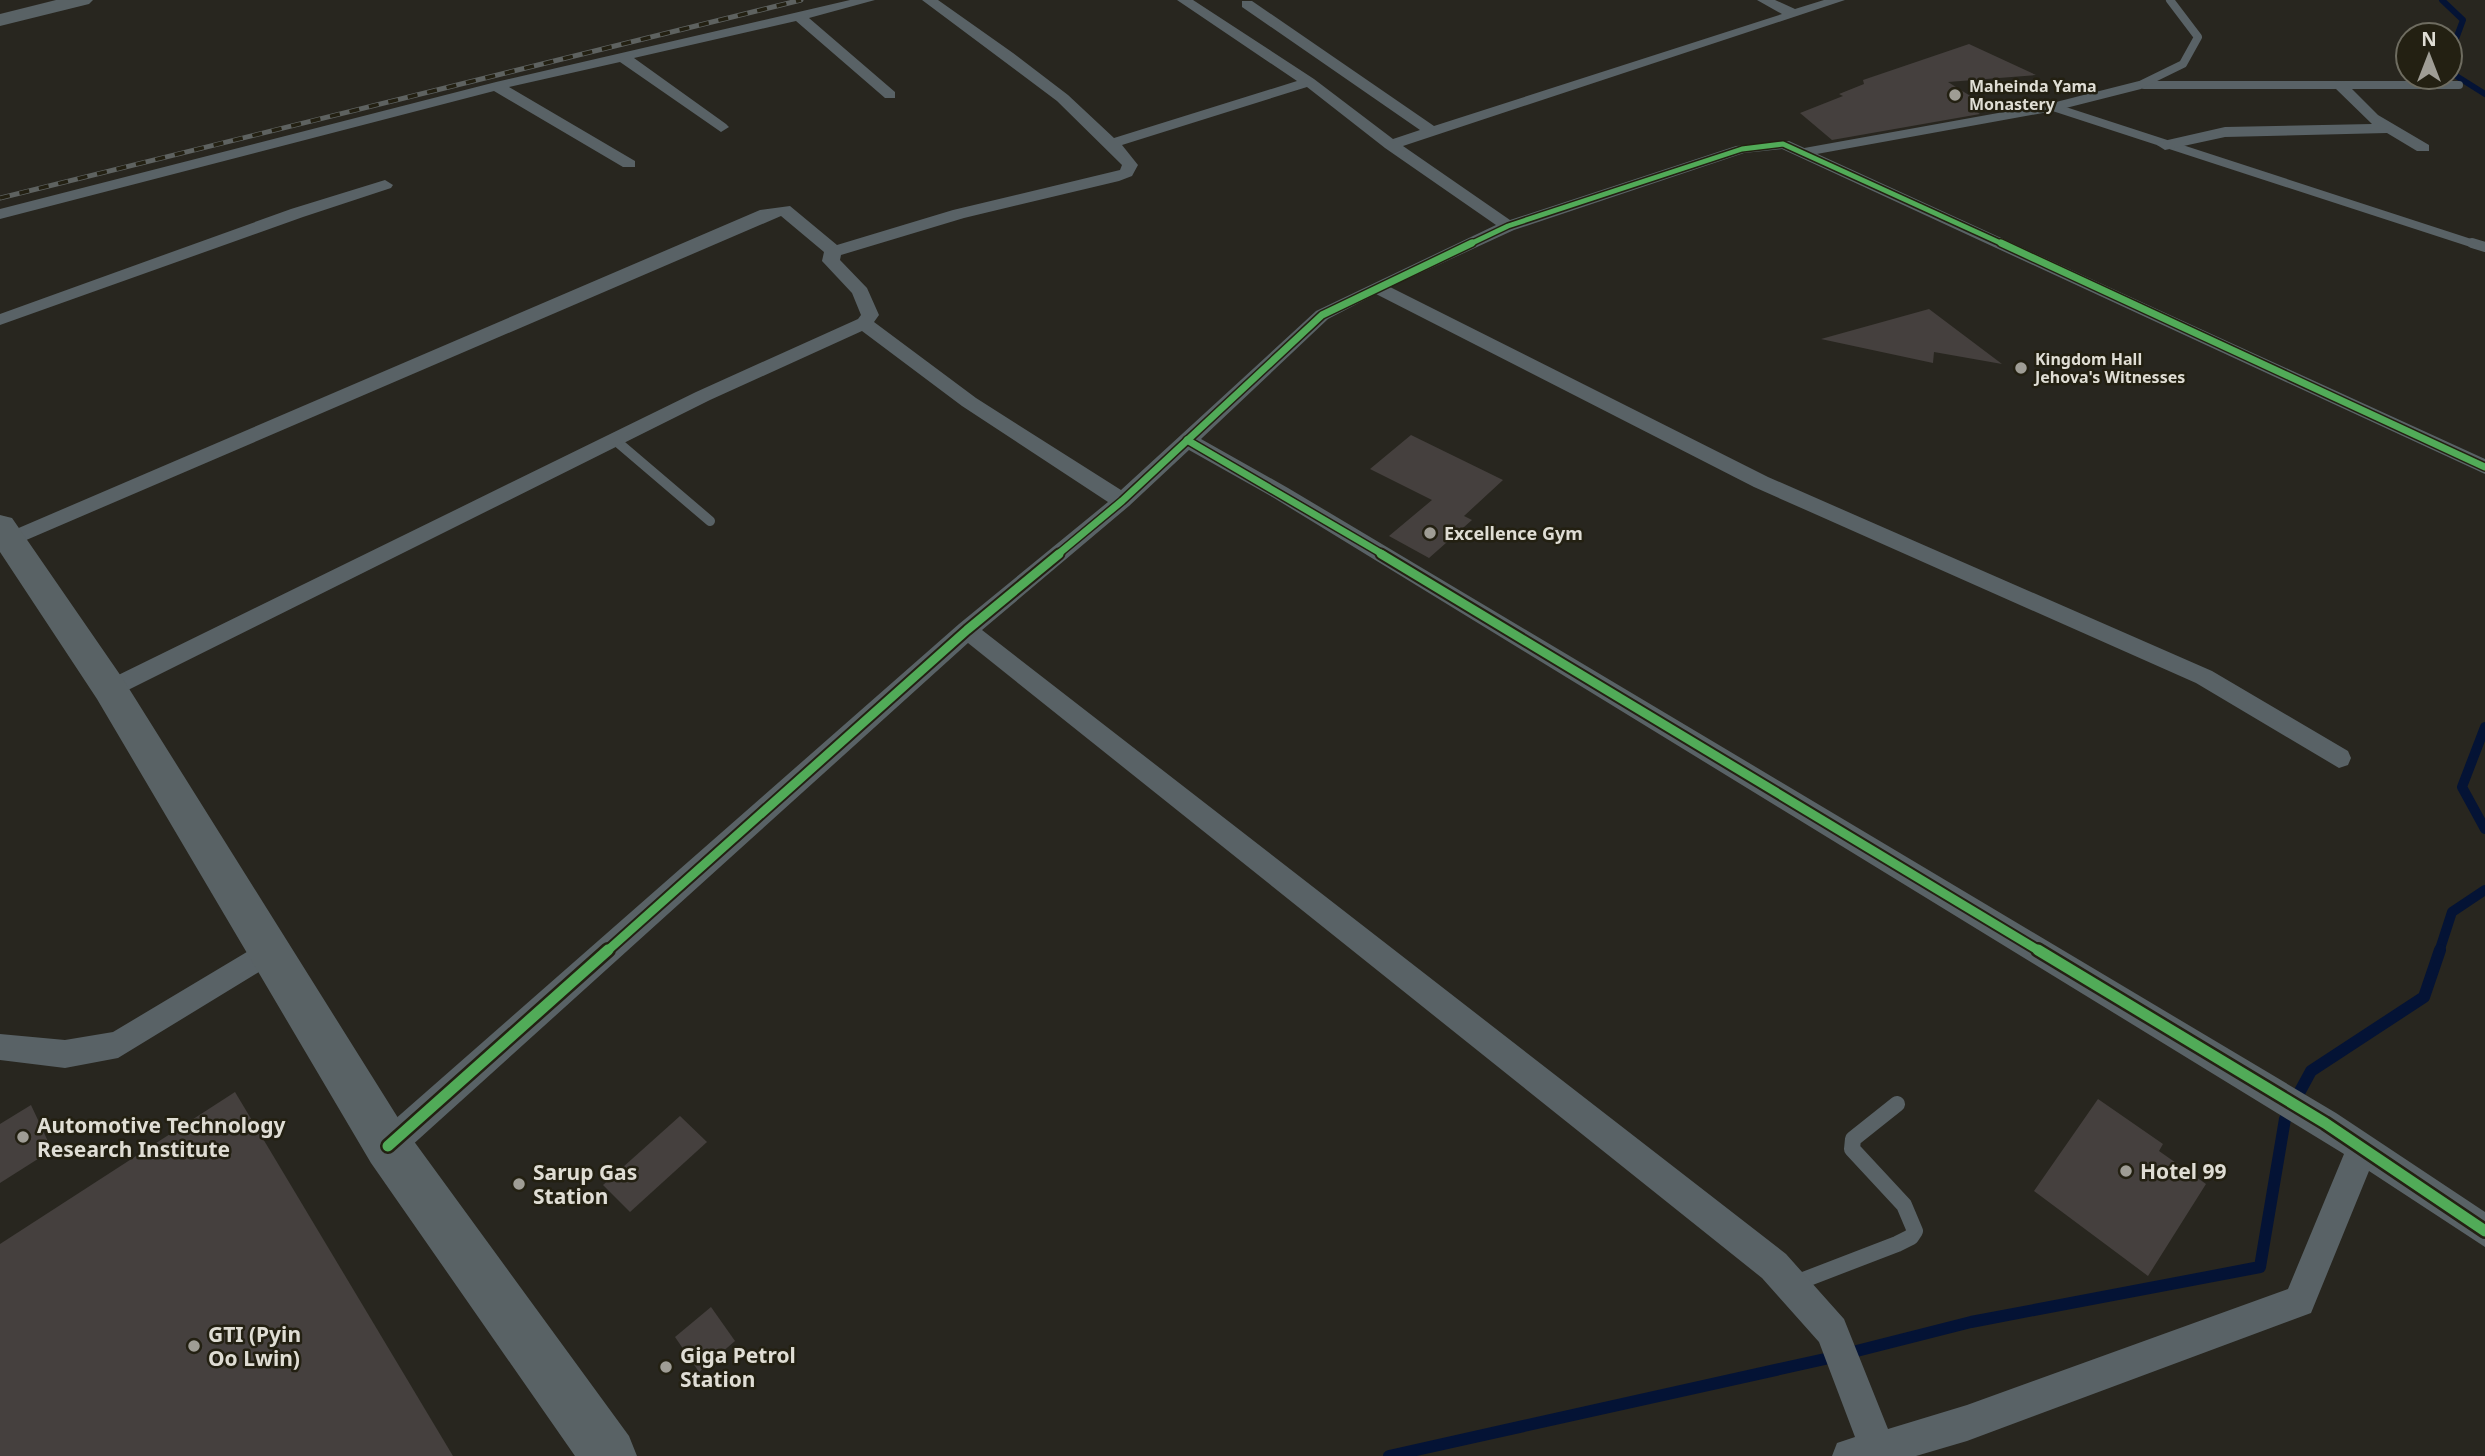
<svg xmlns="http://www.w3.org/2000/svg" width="2485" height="1456" viewBox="0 0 2485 1456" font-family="'Noto Sans',sans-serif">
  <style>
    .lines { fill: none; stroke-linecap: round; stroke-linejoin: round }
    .stream-far2 { stroke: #041335; stroke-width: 6 }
    .stream-far1 { stroke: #041335; stroke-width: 10 }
    .stream { stroke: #041335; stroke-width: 12 }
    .building { fill: #45403e }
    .service-far2 { stroke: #596266; stroke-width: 8 }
    .service-far1 { stroke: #596266; stroke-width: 10 }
    .service { stroke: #596266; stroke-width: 16 }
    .minor { fill: #596266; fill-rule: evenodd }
    .primary { fill: #596265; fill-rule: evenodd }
    .rail-casing { stroke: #5e6260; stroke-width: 5 }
    .rail { stroke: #232012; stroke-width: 3.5; stroke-dasharray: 10; stroke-linecap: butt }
    .cycleway-far3-casing { stroke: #232012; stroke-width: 8 }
    .cycleway-far2-casing { stroke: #232012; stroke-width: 10 }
    .cycleway-far1-casing { stroke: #232012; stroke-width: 13 }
    .cycleway-casing { stroke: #232012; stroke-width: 16 }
    .cycleway-far3 { stroke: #51ab58; stroke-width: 5 }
    .cycleway-far2 { stroke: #51ab58; stroke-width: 7 }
    .cycleway-far1 { stroke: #51ab58; stroke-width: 9 }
    .cycleway { stroke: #51ab58; stroke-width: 11 }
    .poi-dot { fill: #9f9d95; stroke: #232012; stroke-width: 2.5 }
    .labels { text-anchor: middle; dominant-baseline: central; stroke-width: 5; stroke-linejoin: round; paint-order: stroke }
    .far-poi-label { font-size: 16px; font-weight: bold; fill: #dfddd4; stroke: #232012; text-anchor: start }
    .poi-label { font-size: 18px; font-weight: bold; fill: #dfddd4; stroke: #232012; text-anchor: start }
    .near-poi-label { font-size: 21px; font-weight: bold; fill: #dfddd4; stroke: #232012; text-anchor: start }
  </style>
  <rect width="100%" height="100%" fill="#28261f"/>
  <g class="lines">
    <g class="stream-far2">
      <path d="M2442 0 2463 20 2450 55"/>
      <path d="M2450 72 2485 94"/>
    </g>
    <g class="stream-far1">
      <path d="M2485 727 2462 787 2485 829"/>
      <path d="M2439 952 2452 912 2485 890"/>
    </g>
    <path class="stream" d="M1389 1456 1825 1359 1971 1322 2260 1267 2285 1119 2311 1071 2424 997 2440 950"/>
  </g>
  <g class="building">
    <path d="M1969 44 2036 75 1948 82 1988 107 1974 110 1980 114 1832 140 1800 113 1843 96 1839 94 1864 84 1863 80Z"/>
    <path d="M1929 309 2002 364 1934 352 1933 363 1821 339Z"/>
    <path d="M1411 435 1503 480 1464 516 1472 520 1429 558 1389 536 1432 500 1370 469Z"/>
    <path d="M235 1092 453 1456H0V1244Z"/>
    <path d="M2098 1099 2163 1144 2159 1151 2206 1184 2148 1276 2034 1191Z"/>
    <path d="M31 1105 52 1150 0 1183V1124Z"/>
    <path d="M680 1116 707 1142 630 1212 603 1185Z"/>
    <path d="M711 1307 735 1341 699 1372 675 1337Z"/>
  </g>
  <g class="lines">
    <g class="service-far2">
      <path d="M2144 85H2459"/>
      <path d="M2053 107 2477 245"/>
      <path d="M1805 152 2053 107 2140 85 2183 64 2198 37 2170 0"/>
    </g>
    <g class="service-far1">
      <path d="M2472 243 2485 247"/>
      <path d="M615 440 710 521"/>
    </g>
    <path class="service" d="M1793 1284 1897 1244 1911 1237 1915 1231 1904 1205 1852 1149 1853 1139 1897 1104"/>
    <g class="minor">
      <path d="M850 0H875L809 18 895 92V98H885L796 21 634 58 726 124 729 127 721 132 620 62 509 87 635 161V167H623L494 91 0 219V209L496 82Z"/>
      <path d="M922 0H938L1013 53 1068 95 1114 138 1297 81 1177 0H1193L1314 79 1393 139 1420 130 1242 7V1H1252L1434 126 1782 14 1757 0H1775L1795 9 1824 0H1845L1403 146 1510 220 1736 146 1789 141 2485 459V474L1782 149 1744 153 1514 230 1390 287 1768 477 2212 671 2348 751 2351 758 2348 765 2339 768 2196 683 1754 487 1376 294 1328 319 1201 439 1288 488 2336 1113 2485 1212V1247L2369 1171 2311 1313 1967 1441 1916 1456H1832L1837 1443 1855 1437 1819 1342 1762 1278 968 643 399 1157 388 1161 377 1157 373 1146 377 1135 959 624 1108 502 962 406 862 331 710 400 118 695 110 698 102 695 98 689 102 683 696 392 858 319 861 315 852 293 822 261 824 252 781 216 17 544H1L0 536 760 210 790 206 837 245 953 210 1120 170 1122 165 1057 101ZM1307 87 1385 148 1496 225 1316 311 1121 490 976 398 874 322 879 315 867 288 840 260 841 255 964 218 1119 181 1132 176 1138 165 1122 145ZM1189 450 1274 498 2344 1154 2288 1289 1967 1405 1888 1429 1844 1319 1786 1254 982 630 1129 506Z"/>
      <path d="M2340 81 2345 82 2378 115 2429 145V151H2417L2387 133 2225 137 2165 150 2157 145 2159 142 2225 127 2372 124 2335 88V82Z"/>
      <path d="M385 180 393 185 391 188 303 217 0 325V314L291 209Z"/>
      <path d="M267 940 277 943 281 952 277 961 118 1058 65 1068 0 1060V1034L65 1040 113 1032Z"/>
    </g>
    <g class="primary">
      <path d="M56 0H93L89 4 0 26V14Z"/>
      <path d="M0 515 12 518 123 679 405 1129 629 1436 637 1456H575L371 1163 97 699 0 552Z"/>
    </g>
    <defs>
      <path id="rail" d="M0 198 801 0"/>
    </defs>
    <use href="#rail" class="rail-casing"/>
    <use href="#rail" class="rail"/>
    <defs>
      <path id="cycleway-far3" d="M1468 245 1508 226 1742 149 1783 144 2005 245"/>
      <g id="cycleway-far2">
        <path d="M2001 243 2485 467"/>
        <path d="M1187 440 1384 555"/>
        <path d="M1057 555 1122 501 1322 315 1472 243"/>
      </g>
      <g id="cycleway-far1">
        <path d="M1381 554 2041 952"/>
        <path d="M606 952 967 630 1059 554"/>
      </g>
      <g id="cycleway">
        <path d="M2038 950 2325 1123 2485 1231"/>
        <path d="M388 1146 608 950"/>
      </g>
    </defs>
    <use href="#cycleway-far3" class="cycleway-far3-casing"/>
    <use href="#cycleway-far2" class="cycleway-far2-casing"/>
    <use href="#cycleway-far1" class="cycleway-far1-casing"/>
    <use href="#cycleway" class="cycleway-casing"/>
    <use href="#cycleway-far3" class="cycleway-far3"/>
    <use href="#cycleway-far2" class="cycleway-far2"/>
    <use href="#cycleway-far1" class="cycleway-far1"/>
    <use href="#cycleway" class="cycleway"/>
  </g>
  <g class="poi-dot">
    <circle cx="1955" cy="95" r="7"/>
    <circle cx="2021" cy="368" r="7"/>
    <circle cx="1430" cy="533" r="7"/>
    <circle cx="23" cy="1137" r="7"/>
    <circle cx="2126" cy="1171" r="7"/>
    <circle cx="519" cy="1184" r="7"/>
    <circle cx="194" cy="1346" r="7"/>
    <circle cx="666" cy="1367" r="7"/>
  </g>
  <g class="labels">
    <g class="far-poi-label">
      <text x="1969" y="86">Maheinda Yama<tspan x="1969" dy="18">Monastery</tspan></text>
      <text x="2035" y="359">Kingdom Hall<tspan x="2035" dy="18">Jehova's Witnesses</tspan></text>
    </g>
    <g class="poi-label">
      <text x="1444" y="533">Excellence Gym</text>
    </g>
    <g class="near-poi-label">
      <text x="37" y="1125">Automotive Technology<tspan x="37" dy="24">Research Institute</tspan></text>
      <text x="2140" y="1171">Hotel 99</text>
      <text x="533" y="1172">Sarup Gas<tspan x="533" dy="24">Station</tspan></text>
      <text x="208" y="1334">GTI (Pyin<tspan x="208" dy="24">Oo Lwin)</tspan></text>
      <text x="680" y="1355">Giga Petrol<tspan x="680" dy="24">Station</tspan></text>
    </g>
  </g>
  <g transform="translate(2429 56)"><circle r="33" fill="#232012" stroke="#6e6c60" stroke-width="2"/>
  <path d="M0-5L12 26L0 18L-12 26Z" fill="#9f9d95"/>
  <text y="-10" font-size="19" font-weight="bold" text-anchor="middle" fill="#dfddd4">N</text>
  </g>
</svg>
